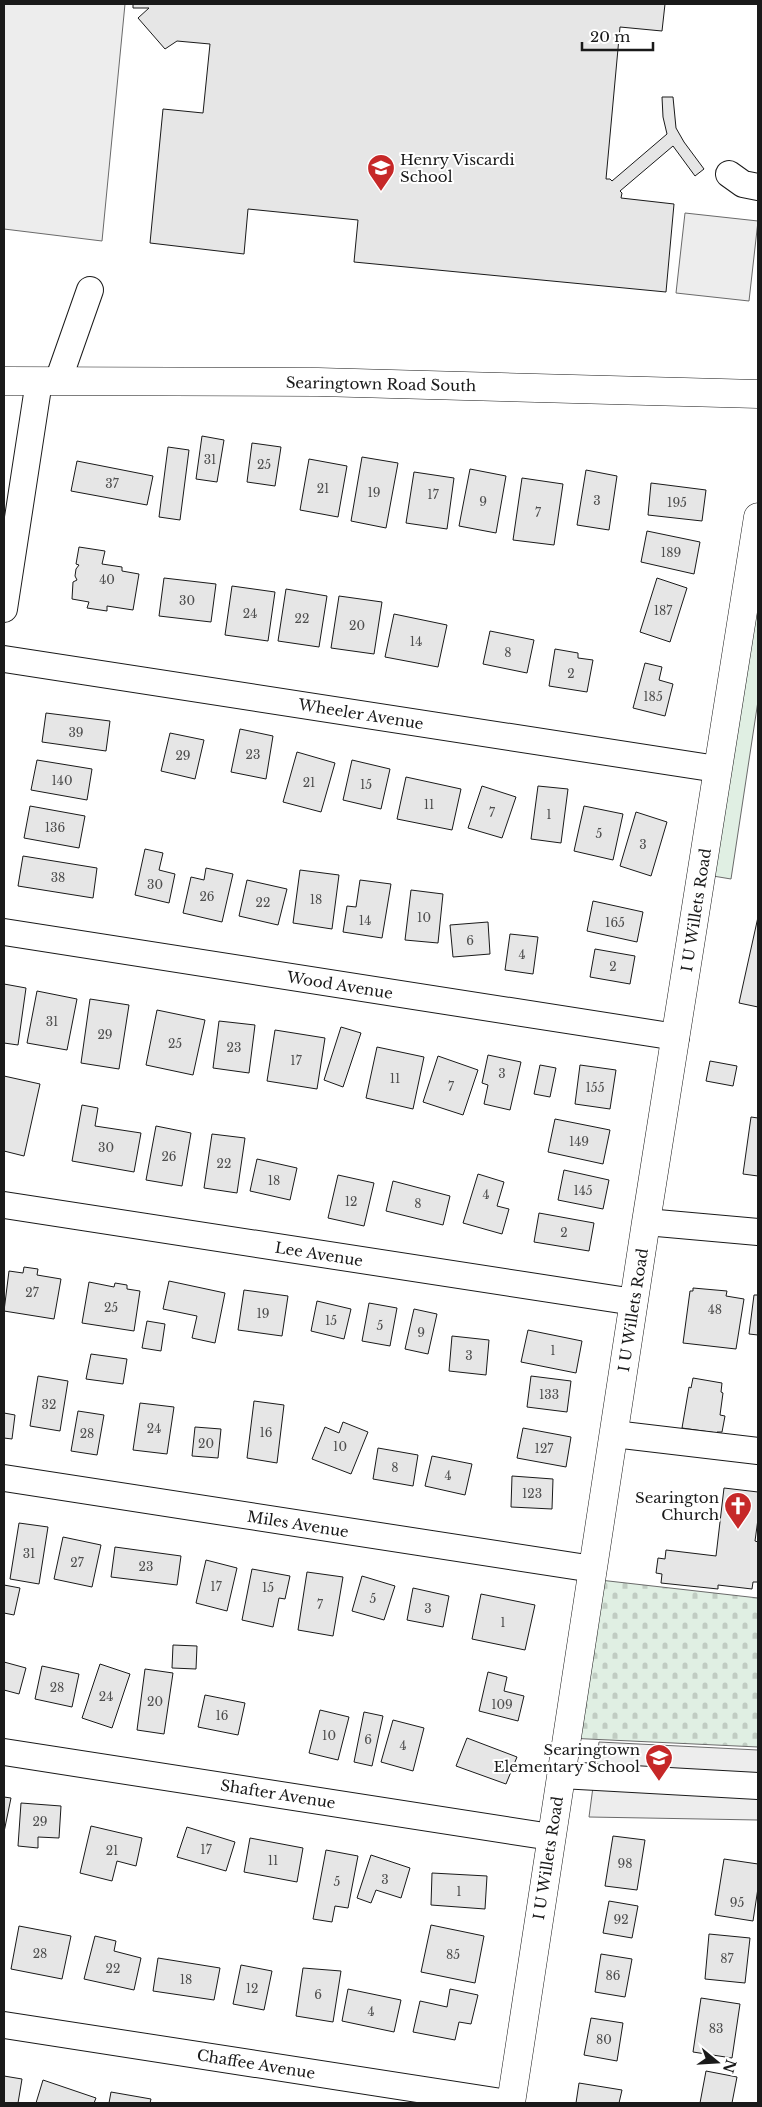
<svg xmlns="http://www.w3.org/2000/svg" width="762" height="2107" viewBox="0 0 762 2107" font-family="'Libre Baskerville',serif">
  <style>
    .grass { fill: #e0efe3; stroke: #6a6a6a }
    .cemetery { fill: url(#cemetery-stones); stroke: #6a6a6a }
    .parking { fill: #ededed; stroke: #6a6a6a }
    .building { fill: #e6e6e6; stroke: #1a1a1a }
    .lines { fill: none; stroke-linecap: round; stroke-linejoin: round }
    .minor-casing { stroke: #1a1a1a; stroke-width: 28 }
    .major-casing { stroke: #1a1a1a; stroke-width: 29 }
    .minor { stroke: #fff; stroke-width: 26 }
    .major { stroke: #fff; stroke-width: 28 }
    .labels { text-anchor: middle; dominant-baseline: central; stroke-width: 4; stroke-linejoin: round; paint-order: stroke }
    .number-label { font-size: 12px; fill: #4d4d4d }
    .poi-label { font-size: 15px; fill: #1a1a1a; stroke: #fff; text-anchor: end }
    .street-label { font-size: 15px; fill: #1a1a1a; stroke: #fff }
  </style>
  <defs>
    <pattern id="cemetery-stones" width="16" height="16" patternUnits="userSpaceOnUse" patternTransform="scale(1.25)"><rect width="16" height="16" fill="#e0efe3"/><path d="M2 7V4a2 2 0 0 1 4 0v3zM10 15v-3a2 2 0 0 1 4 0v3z" fill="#c0ccc2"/></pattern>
  </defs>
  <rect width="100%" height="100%" fill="#fff"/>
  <path class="grass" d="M758 548V701L731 879 707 875Z"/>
  <path class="cemetery" d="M591 1579 758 1598V1747L567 1738Z"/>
  <g class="parking">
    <path d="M4 4H125L102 241 4 229Z"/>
    <path d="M685 213 758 221 749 301 676 293Z"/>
    <path d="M599 1742 758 1750V1820L589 1817Z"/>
  </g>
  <g class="building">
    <path d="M133 4H665L662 31 620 27 606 179H610L612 181 667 134 663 117 662 97H673L676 128 684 142 704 169 695 176 673 146 620 191 622 193 621 198 674 204 666 292 354 262 358 220 248 209 244 254 150 243 163 109 203 113 210 44 177 41 165 49 138 18 149 8H133Z"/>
    <path d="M202 436 224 440 217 482 196 479Z"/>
    <path d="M252 443 281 447 275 486 247 482Z"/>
    <path d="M168 447 189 450 180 520 159 517Z"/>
    <path d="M362 457 398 463 386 528 351 521Z"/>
    <path d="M309 459 347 466 338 517 300 510Z"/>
    <path d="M77 461 153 476 147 505 71 491Z"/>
    <path d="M470 469 506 476 496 533 459 526Z"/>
    <path d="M586 470 617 476 609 530 577 525Z"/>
    <path d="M414 472 454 478 447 529 406 523Z"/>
    <path d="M522 478 563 484 554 545 513 540Z"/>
    <path d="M651 483 706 490 702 521 648 515Z"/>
    <path d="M647 531 700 542 694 574 641 562Z"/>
    <path d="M79 547 105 551 102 564 122 567V571L139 574 133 610 107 606V611L87 608 89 602 72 599 73 582 77 580 75 576 76 569 79 565 76 564Z"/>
    <path d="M164 578 216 584 211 622 159 616Z"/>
    <path d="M657 578 687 588 670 642 640 632Z"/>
    <path d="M232 586 275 592 268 641 225 635Z"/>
    <path d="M286 589 327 596 319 647 278 641Z"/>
    <path d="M339 596 382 602 374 654 331 648Z"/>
    <path d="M394 614 447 625 438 667 385 657Z"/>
    <path d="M490 631 534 640 527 673 483 664Z"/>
    <path d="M555 649 578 653V658L593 660 587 692 549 686Z"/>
    <path d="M645 663 662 667 659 680 673 684 665 716 633 708Z"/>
    <path d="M46 713 110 721 106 751 42 742Z"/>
    <path d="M240 729 273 736 266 779 231 772Z"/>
    <path d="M170 733 204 740 195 779 161 771Z"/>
    <path d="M297 752 335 763 321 812 283 802Z"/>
    <path d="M37 760 92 769 87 800 31 790Z"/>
    <path d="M352 760 390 769 381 809 343 800Z"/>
    <path d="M406 777 461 789 452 830 397 819Z"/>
    <path d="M482 786 516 797 502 838 468 828Z"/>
    <path d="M538 786 568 789 561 843 531 839Z"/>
    <path d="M30 806 85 816 79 848 24 838Z"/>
    <path d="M584 806 623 814 613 860 574 851Z"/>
    <path d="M636 812 667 822 651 876 620 866Z"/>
    <path d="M145 849 163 853 159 870 175 874 169 903 135 895Z"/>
    <path d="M23 856 97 868 93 898 18 886Z"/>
    <path d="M206 868 233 874 222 922 183 913 191 877 204 880Z"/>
    <path d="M300 870 339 875 332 929 293 923Z"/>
    <path d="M247 880 287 889 278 925 239 916Z"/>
    <path d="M360 880 391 884 382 938 343 932 347 906 356 907Z"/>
    <path d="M411 890 443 894 438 943 405 940Z"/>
    <path d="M593 901 643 912 637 942 587 931Z"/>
    <path d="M758 917V1007L739 1003Z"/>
    <path d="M488 922 490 954 453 957 450 925Z"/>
    <path d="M510 934 538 937 533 974 505 970Z"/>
    <path d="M595 949 635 956 630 984 590 977Z"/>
    <path d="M4 984 26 988 18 1045 4 1043Z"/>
    <path d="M37 991 77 999 67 1050 27 1043Z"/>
    <path d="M90 999 129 1005 119 1069 81 1063Z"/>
    <path d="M157 1010 205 1020 193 1075 146 1065Z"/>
    <path d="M219 1021 255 1025 249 1073 213 1068Z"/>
    <path d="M341 1027 361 1033 343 1087 324 1080Z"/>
    <path d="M275 1030 325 1038 317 1089 267 1081Z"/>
    <path d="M377 1047 424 1057 413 1109 366 1098Z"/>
    <path d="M488 1055 521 1062 510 1110 484 1104 488 1085 482 1083Z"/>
    <path d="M438 1056 478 1070 463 1115 423 1102Z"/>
    <path d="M710 1061 737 1066 733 1086 706 1081Z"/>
    <path d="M540 1065 556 1068 550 1097 534 1094Z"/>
    <path d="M580 1065 616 1070 610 1109 575 1104Z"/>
    <path d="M4 1076 40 1084 24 1156 4 1151Z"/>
    <path d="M82 1105 98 1108 95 1126 141 1133 134 1172 72 1161Z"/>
    <path d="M751 1117 758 1118V1176L743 1174Z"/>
    <path d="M555 1119 610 1130 603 1164 548 1152Z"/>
    <path d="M156 1126 191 1133 182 1186 146 1180Z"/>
    <path d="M212 1134 245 1138 237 1193 204 1188Z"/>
    <path d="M257 1159 297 1168 290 1200 250 1191Z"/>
    <path d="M564 1170 609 1180 603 1209 558 1200Z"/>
    <path d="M478 1174 504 1182 497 1206 509 1209 502 1234 463 1223Z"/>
    <path d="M338 1175 374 1183 364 1226 328 1218Z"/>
    <path d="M393 1181 450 1196 443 1225 386 1211Z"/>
    <path d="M539 1213 594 1223 589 1251 534 1242Z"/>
    <path d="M24 1267 38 1269 37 1275 61 1279 54 1319 4 1311 9 1271 23 1273Z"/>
    <path d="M169 1281 225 1293 215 1343 192 1338 197 1316 163 1309Z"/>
    <path d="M89 1282 114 1287 115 1283 127 1285V1289L140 1291 134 1331 82 1323Z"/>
    <path d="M693 1288 727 1291 726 1296 744 1299 736 1349 683 1343 690 1291H693Z"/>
    <path d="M244 1290 288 1296 282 1336 238 1330Z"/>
    <path d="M754 1295H758V1335L749 1334Z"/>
    <path d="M317 1301 351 1309 344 1339 311 1331Z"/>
    <path d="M369 1303 397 1308 390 1346 362 1341Z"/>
    <path d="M414 1309 437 1314 428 1354 405 1349Z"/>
    <path d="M147 1321 165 1324 161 1351 142 1348Z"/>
    <path d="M528 1330 582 1341 576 1373 521 1362Z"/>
    <path d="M452 1336 489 1340 486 1375 449 1371Z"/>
    <path d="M91 1354 127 1359 123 1384 86 1379Z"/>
    <path d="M38 1376 68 1381 60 1431 30 1426Z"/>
    <path d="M531 1376 571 1381 567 1412 527 1407Z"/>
    <path d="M693 1378 722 1383 721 1392 723 1393 720 1415 725 1416 722 1432H717V1433L682 1428 689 1387 691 1388Z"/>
    <path d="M254 1401 284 1405 277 1463 247 1458Z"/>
    <path d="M140 1403 174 1407 167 1454 133 1450Z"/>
    <path d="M78 1411 104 1415 97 1455 71 1451Z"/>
    <path d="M4 1413 15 1415 12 1439 4 1438Z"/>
    <path d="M343 1422 368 1432 351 1474 312 1459 325 1427 339 1433Z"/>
    <path d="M195 1427 221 1429 218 1458 192 1456Z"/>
    <path d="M523 1428 571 1437 566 1467 517 1458Z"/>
    <path d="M378 1448 418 1455 413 1486 373 1479Z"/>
    <path d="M432 1456 472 1464 465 1495 425 1486Z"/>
    <path d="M512 1476 553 1479 552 1509 511 1507Z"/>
    <path d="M724 1488 758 1492V1519L755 1541 758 1542V1582H753L752 1589 718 1585V1589L661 1583 662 1574 656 1573 658 1558 665 1559 666 1550 716 1556Z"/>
    <path d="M19 1523 48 1527 39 1584 10 1579Z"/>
    <path d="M63 1537 101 1545 92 1587 54 1579Z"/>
    <path d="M115 1547 181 1556 177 1585 111 1577Z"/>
    <path d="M206 1560 237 1568 227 1611 196 1603Z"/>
    <path d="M252 1569 290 1576 285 1599 279 1598 273 1627 242 1620Z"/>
    <path d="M307 1572 343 1577 333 1636 298 1630Z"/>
    <path d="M362 1576 395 1586 384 1620 352 1611Z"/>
    <path d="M4 1585 20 1588 14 1615 4 1613Z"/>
    <path d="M413 1588 449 1596 443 1627 407 1620Z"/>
    <path d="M481 1594 535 1605 525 1650 472 1639Z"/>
    <path d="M173 1645 197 1646 196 1669 172 1668Z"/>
    <path d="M4 1662 26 1668 19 1694 4 1690Z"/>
    <path d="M100 1664 130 1674 112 1728 82 1718Z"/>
    <path d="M42 1666 79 1674 72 1707 35 1699Z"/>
    <path d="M145 1669 173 1673 164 1734 137 1730Z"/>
    <path d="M488 1672 507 1677 504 1691 524 1696 518 1721 479 1711Z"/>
    <path d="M205 1695 245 1703 238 1735 198 1727Z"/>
    <path d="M320 1710 349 1717 338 1760 309 1753Z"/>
    <path d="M364 1712 383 1716 372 1766 354 1762Z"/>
    <path d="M393 1720 424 1728 413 1771 381 1762Z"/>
    <path d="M467 1738 517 1757 506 1784 456 1766Z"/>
    <path d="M4 1797 11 1798 4 1832Z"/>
    <path d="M21 1803 61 1806 59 1838 38 1837V1848L18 1846Z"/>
    <path d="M91 1826 142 1838 136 1866 117 1861 112 1881 80 1873Z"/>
    <path d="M187 1827 235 1842 226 1871 177 1857Z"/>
    <path d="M613 1836 645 1840 637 1890 605 1886Z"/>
    <path d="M250 1838 303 1848 297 1882 244 1872Z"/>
    <path d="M326 1850 358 1856 348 1908 335 1906 332 1922 313 1919Z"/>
    <path d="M371 1855 410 1868 401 1898 376 1890 371 1903 357 1898Z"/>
    <path d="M724 1859 758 1864V1888L753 1921 715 1915Z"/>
    <path d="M432 1873 487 1876 485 1909 431 1905Z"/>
    <path d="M609 1901 638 1906 632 1938 603 1933Z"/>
    <path d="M431 1925 484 1936 475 1983 421 1972Z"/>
    <path d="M19 1926 71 1936 62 1979 11 1969Z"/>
    <path d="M709 1934 750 1938 745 1983 705 1979Z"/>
    <path d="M95 1936 116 1941 114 1951 141 1958 134 1990 84 1979Z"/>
    <path d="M601 1954 632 1959 625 1997 595 1992Z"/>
    <path d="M158 1958 220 1968 214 2000 153 1991Z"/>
    <path d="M241 1965 272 1971 264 2010 233 2004Z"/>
    <path d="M303 1968 341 1971 333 2022 296 2016Z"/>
    <path d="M348 1989 401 2000 394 2032 342 2021Z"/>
    <path d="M450 1989 478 1995 471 2024 459 2022 455 2040 413 2032 420 2001 447 2007Z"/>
    <path d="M701 1998 740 2004 732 2058 693 2052Z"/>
    <path d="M591 2018 623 2023 617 2061 584 2055Z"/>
    <path d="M706 2071 737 2077 732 2103H700Z"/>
    <path d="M4 2076 22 2079 18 2103H4Z"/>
    <path d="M43 2080 96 2098 94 2103H36Z"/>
    <path d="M579 2083 622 2090 619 2103H576Z"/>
    <path d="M111 2092 151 2099 150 2103H109Z"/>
  </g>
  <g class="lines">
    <defs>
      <g id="minor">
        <path d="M729 174 743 184 758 187"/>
        <path d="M58 381 90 290"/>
        <path d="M4 609 39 381"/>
        <path d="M4 659 717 769"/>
        <path d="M4 932 676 1037"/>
        <path d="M4 1205 634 1302"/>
        <path d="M646 1222 758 1232"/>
        <path d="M614 1434 758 1451"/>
        <path d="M4 1478 593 1569"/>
        <path d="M4 1752 551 1837"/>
        <path d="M561 1775 758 1786"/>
        <path d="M4 2025 508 2103"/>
      </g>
      <g id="major">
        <path d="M4 381 318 382 758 394"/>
        <path d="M511 2103 646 1222 758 517"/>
      </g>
    </defs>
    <use href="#minor" class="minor-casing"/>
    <use href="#major" class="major-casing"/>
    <use href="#minor" class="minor"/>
    <use href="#major" class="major"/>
  </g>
  <defs>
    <symbol id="school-pin" viewBox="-11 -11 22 30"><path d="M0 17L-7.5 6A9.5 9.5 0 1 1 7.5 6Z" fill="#c62828" stroke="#fff"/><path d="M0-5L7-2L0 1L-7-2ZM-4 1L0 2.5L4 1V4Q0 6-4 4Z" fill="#fff"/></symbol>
    <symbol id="church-pin" viewBox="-11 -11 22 30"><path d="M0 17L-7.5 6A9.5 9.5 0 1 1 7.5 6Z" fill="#c62828" stroke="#fff"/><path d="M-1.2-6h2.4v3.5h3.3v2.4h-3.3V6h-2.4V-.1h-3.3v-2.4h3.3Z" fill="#fff"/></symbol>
  </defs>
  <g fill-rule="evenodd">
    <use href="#school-pin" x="365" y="152" width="32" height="43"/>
    <use href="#church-pin" x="722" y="1490" width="32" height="43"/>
    <use href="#school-pin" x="643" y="1742" width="32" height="43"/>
  </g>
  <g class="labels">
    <g class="number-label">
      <text x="210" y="459">31</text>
      <text x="264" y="464">25</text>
      <text x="112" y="483">37</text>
      <text x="323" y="488">21</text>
      <text x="374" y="492">19</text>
      <text x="433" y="494">17</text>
      <text x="597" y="500">3</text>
      <text x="483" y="501">9</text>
      <text x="677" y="502">195</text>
      <text x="538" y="512">7</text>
      <text x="671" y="552">189</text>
      <text x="107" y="579">40</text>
      <text x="187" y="600">30</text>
      <text x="663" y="610">187</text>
      <text x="250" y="613">24</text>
      <text x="302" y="618">22</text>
      <text x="357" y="625">20</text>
      <text x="416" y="641">14</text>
      <text x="508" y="652">8</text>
      <text x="571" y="673">2</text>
      <text x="653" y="696">185</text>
      <text x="76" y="732">39</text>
      <text x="253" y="754">23</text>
      <text x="183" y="755">29</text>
      <text x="62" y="780">140</text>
      <text x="309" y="782">21</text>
      <text x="366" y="784">15</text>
      <text x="429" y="804">11</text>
      <text x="492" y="812">7</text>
      <text x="549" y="814">1</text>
      <text x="55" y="827">136</text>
      <text x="599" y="833">5</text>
      <text x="643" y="844">3</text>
      <text x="58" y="877">38</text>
      <text x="155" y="884">30</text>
      <text x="207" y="896">26</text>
      <text x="316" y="899">18</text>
      <text x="263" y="902">22</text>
      <text x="424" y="917">10</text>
      <text x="365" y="920">14</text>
      <text x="615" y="922">165</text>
      <text x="470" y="940">6</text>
      <text x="522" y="954">4</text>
      <text x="613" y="966">2</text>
      <text x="52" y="1021">31</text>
      <text x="105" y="1034">29</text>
      <text x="175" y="1043">25</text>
      <text x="234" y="1047">23</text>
      <text x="296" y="1060">17</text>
      <text x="502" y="1073">3</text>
      <text x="395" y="1078">11</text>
      <text x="451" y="1086">7</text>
      <text x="595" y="1087">155</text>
      <text x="579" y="1141">149</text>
      <text x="106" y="1147">30</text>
      <text x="169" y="1156">26</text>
      <text x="224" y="1163">22</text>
      <text x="274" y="1180">18</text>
      <text x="583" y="1190">145</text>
      <text x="486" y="1194">4</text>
      <text x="351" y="1201">12</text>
      <text x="418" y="1203">8</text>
      <text x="564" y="1232">2</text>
      <text x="32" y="1292">27</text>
      <text x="111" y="1307">25</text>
      <text x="715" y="1309">48</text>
      <text x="263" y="1313">19</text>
      <text x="331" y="1320">15</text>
      <text x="380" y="1325">5</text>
      <text x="421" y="1332">9</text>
      <text x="553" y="1350">1</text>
      <text x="469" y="1355">3</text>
      <text x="549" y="1394">133</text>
      <text x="49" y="1404">32</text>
      <text x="154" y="1428">24</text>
      <text x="266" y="1432">16</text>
      <text x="87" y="1433">28</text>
      <text x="206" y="1443">20</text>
      <text x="340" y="1446">10</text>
      <text x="544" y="1448">127</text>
      <text x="395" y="1467">8</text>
      <text x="448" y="1475">4</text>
      <text x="532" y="1493">123</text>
      <text x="29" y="1553">31</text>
      <text x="77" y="1562">27</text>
      <text x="146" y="1566">23</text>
      <text x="216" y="1586">17</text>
      <text x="268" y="1587">15</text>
      <text x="373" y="1598">5</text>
      <text x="320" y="1604">7</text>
      <text x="428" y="1608">3</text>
      <text x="503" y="1622">1</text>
      <text x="57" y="1687">28</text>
      <text x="106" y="1696">24</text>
      <text x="155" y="1701">20</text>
      <text x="502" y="1704">109</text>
      <text x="222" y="1715">16</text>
      <text x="329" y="1735">10</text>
      <text x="368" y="1739">6</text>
      <text x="403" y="1745">4</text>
      <text x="40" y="1821">29</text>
      <text x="206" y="1849">17</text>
      <text x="112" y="1850">21</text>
      <text x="273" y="1860">11</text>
      <text x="625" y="1863">98</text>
      <text x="385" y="1879">3</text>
      <text x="337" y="1881">5</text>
      <text x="459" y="1891">1</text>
      <text x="737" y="1902">95</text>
      <text x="621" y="1919">92</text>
      <text x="40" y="1953">28</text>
      <text x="453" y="1954">85</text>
      <text x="727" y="1958">87</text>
      <text x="113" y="1968">22</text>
      <text x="613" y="1975">86</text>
      <text x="186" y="1979">18</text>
      <text x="252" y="1988">12</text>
      <text x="318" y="1994">6</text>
      <text x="371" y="2011">4</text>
      <text x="716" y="2028">83</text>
      <text x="604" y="2039">80</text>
    </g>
    <g class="poi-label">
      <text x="400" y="159" text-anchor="start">Henry Viscardi<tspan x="400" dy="17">School</tspan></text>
      <text x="719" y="1497">Searington<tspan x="719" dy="17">Church</tspan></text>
      <text x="640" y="1749">Searingtown<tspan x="640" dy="17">Elementary School</tspan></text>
    </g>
    <g class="street-label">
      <text transform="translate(381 384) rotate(1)">Searingtown Road South</text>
      <text transform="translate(361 714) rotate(9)">Wheeler Avenue</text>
      <text transform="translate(696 910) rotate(-81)">I U Willets Road</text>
      <text transform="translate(340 985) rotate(9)">Wood Avenue</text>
      <text transform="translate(319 1254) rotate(9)">Lee Avenue</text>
      <text transform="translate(633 1310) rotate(-81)">I U Willets Road</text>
      <text transform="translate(298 1524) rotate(9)">Miles Avenue</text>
      <text transform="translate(278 1794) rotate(9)">Shafter Avenue</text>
      <text transform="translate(548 1858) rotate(-81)">I U Willets Road</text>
      <text transform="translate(256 2064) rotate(9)">Chaffee Avenue</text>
    </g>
  </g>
  <rect width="762" height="2107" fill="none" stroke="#1a1a1a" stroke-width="10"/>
  <g transform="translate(717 2062) rotate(108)" stroke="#ffffff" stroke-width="4" paint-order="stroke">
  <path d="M0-4L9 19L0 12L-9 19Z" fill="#1a1a1a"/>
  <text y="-8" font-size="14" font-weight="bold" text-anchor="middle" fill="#1a1a1a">N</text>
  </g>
  <path d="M582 42v8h71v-8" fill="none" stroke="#1a1a1a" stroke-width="2.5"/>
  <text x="590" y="42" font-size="15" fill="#1a1a1a" stroke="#ffffff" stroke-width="4" paint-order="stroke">20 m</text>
</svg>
